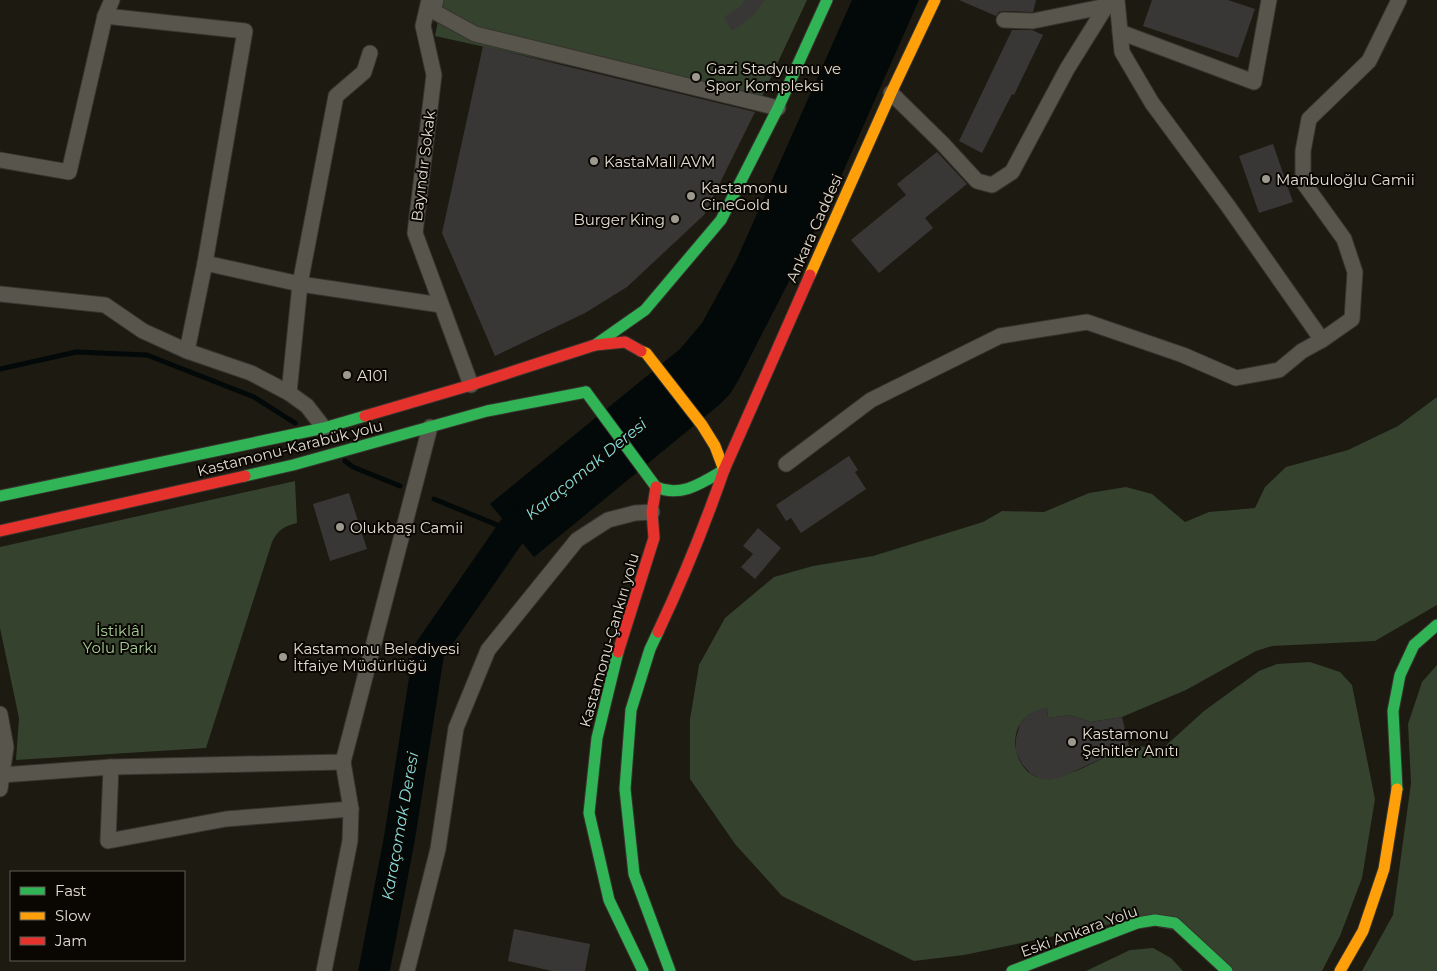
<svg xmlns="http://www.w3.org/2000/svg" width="1437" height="971" viewBox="0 0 1437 971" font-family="Montserrat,sans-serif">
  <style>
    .green { fill: #34422e }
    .water { fill: #030909 }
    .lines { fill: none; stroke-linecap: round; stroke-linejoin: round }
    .stream { stroke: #030909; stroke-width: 5 }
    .river { stroke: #030909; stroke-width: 31 }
    .building { fill: #393736 }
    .street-casing { stroke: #37342e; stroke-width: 17 }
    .fast-casing { stroke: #37342e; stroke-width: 13 }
    .slow-casing { stroke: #37342e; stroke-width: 13 }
    .jam-casing { stroke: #37342e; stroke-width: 13 }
    .street { stroke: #58554d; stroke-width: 15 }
    .fast { stroke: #30b455; stroke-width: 11 }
    .slow { stroke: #ff9f0a; stroke-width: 11 }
    .jam { stroke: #e5322d; stroke-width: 11 }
    .poi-dot { fill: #9d998e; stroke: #0a0702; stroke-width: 2 }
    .labels { text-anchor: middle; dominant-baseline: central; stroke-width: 4; stroke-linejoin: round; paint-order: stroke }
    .poi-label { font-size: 15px; fill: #e2ddd2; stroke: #0a0702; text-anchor: start }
    .street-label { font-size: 15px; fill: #e2ddd2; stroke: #0a0702 }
    .park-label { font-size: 15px; fill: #a8cd99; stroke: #0a0702 }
    .water-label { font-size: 16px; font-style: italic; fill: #87dbdc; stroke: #0a0702 }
  </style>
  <rect width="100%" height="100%" fill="#1d1a11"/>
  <g class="green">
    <path d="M442 0H807L757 107 435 36Z"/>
    <path d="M1437 397V605L1375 641 1272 646 1256 651 1186 690 1122 717 1091 722 1069 715 1048 718 1047 708C1037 710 1027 714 1021 723 1008 740 1018 775 1042 778 1061 781 1095 762 1113 753 1118 751 1125 746 1130 746 1140 745 1151 748 1161 750L1204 711 1259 671 1277 664 1310 662 1340 672 1352 685 1375 799 1362 878 1340 936 1322 971H1227L1183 932 1126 921 964 955 914 961 782 896 735 844 690 779V719L699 665 725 618 774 577 813 566 873 556 983 522 1002 511 1044 512 1089 493 1126 487 1152 494 1185 522 1209 512 1255 508 1265 487 1286 467 1348 450 1398 426Z"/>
    <path d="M295 481 297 523C284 526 278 530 272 542L206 748 16 760 19 718 0 628V547Z"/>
    <path d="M1437 665V971H1362L1393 915 1411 783 1408 724 1422 682Z"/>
    <path d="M1153 948 1171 958 1183 971H1086L1130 950Z"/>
  </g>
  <path class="water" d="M852 0H919L831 199 738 381 730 394 719 405 534 557 490 504 680 349 702 323 736 261Z"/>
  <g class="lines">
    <g class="stream">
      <path d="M0 369 76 352 147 355 254 397 295 423"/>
      <path d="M345 461 353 467 400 486"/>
      <path d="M434 499 512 531"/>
    </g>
    <path class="river" d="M374 971 399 841 429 651 512 531 545 503"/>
  </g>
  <g class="building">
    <path d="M744 0H765L753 16 732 31 724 17 742 5Z"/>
    <path d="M959 0H1036L1033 12 1004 11 999 12 996 16Z"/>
    <path d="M1152 0H1228L1255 9 1238 58 1143 26Z"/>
    <path d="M1012 30H1032L1043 35 1014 95 1012 94 982 153 959 141Z"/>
    <path d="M483 46 755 112 704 215 627 287 585 313 495 356 442 233Z"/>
    <path d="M1273 144 1293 202 1259 213 1239 156Z"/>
    <path d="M937 152 967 184 925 218 933 228 879 273 851 240 906 195 897 184Z"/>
    <path d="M849 456 858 470 855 472 866 489 801 533 791 518 786 521 776 505Z"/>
    <path d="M349 493 367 549 330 561 313 504Z"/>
    <path d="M758 528 781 548 755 579 741 567 753 554 743 546Z"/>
    <path d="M1047 707 1048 718 1069 715 1091 722 1122 717 1129 746 1064 776 1050 780 1042 779 1031 774 1022 764 1016 752V738L1020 724 1027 716 1038 710Z"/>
    <path d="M514 929 590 944 585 971H552L508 961Z"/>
  </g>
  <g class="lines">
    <defs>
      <g id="street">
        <path d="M112 0 105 16 245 31 205 263 187 351"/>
        <path d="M429 0 423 26 434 75 415 233 471 385"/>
        <path d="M436 0 433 11 475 34 778 108"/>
        <path d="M1004 20 1033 21 1107 6"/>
        <path d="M1120 32 1254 82 1269 0"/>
        <path d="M891 93 942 143 977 181 992 185 1012 172 1067 69 1110 0"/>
        <path d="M0 160 69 172 105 16"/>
        <path d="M205 263 300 284 441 305"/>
        <path d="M0 294 105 305 143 331 187 351 251 373 289 393 307 406 324 428"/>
        <path d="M1322 340 1352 319 1355 272 1344 239 1303 182V151L1309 119 1369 61 1399 0"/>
        <path d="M289 393 300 284 336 96 364 72 370 53"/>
        <path d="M786 464 871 400 1000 336 1087 322 1183 355 1236 378 1279 370 1302 351 1322 340 1228 206 1152 103 1122 52 1117 0"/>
        <path d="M0 714 6 747 0 789"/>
        <path d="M111 767 108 841 226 819 351 809"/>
        <path d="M2 775 111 767 343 762 430 427"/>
        <path d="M324 971 350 841 351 809 343 762"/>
        <path d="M407 971 438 849 456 728 488 650 577 540 608 520 635 513 652 512"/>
      </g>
      <g id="fast">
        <path d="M595 345 645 310 721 220 778 108 827 0"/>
        <path d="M586 392 656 487C681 498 702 483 724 470"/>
        <path d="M245 476 293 465 487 411 586 392"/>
        <path d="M0 496 324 428 365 416"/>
        <path d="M658 632 650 649 631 710 625 789 634 874 670 971"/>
        <path d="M618 652 597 738 589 813 609 900 643 971"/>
        <path d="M1397 789 1393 711 1400 675 1414 645 1437 625"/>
        <path d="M1012 971 1137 923 1155 920 1175 923 1227 971"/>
      </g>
      <g id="slow">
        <path d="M810 275 891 93 935 0"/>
        <path d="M641 351 646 353 702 425 715 446 724 470"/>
        <path d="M1340 971 1363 931 1384 869 1397 789"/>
      </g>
      <g id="jam">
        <path d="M365 416 471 385 595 345 625 342 641 351"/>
        <path d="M724 470 810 275"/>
        <path d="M0 531 245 476"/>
        <path d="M658 632C683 579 705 525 724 470"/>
        <path d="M618 652 654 538 652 512 656 487"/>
      </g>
    </defs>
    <use href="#street" class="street-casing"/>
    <use href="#fast" class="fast-casing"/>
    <use href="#slow" class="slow-casing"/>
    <use href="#jam" class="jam-casing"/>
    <use href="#street" class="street"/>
    <use href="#fast" class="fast"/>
    <use href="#slow" class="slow"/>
    <use href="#jam" class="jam"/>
  </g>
  <g class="poi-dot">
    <circle cx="696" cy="77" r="5"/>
    <circle cx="594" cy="161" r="5"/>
    <circle cx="1266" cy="179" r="5"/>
    <circle cx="691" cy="196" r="5"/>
    <circle cx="675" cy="219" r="5"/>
    <circle cx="347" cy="375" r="5"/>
    <circle cx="340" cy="527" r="5"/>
    <circle cx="283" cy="657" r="5"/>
    <circle cx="1072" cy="742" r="5"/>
  </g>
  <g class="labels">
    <g class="poi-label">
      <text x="706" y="68">Gazi Stadyumu ve<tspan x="706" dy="17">Spor Kompleksi</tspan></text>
      <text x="604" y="161">KastaMall AVM</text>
      <text x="1276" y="179">Manbuloğlu Camii</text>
      <text x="701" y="187">Kastamonu<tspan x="701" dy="17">CineGold</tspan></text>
      <text x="665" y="219" text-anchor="end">Burger King</text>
      <text x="357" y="375">A101</text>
      <text x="350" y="527">Olukbaşı Camii</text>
      <text x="293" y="648">Kastamonu Belediyesi<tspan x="293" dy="17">İtfaiye Müdürlüğü</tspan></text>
      <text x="1082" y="733">Kastamonu<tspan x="1082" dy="17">Şehitler Anıtı</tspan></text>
    </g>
    <g class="street-label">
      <text transform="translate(423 166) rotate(-83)">Bayındır Sokak</text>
      <text transform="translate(814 228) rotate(-66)">Ankara Caddesi</text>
      <text transform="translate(290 448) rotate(-14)">Kastamonu-Karabük yolu</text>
      <text transform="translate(609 640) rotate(-74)">Kastamonu-Çankırı yolu</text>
      <text transform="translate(1079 931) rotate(-20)">Eski Ankara Yolu</text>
    </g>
    <g class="park-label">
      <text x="120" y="630">İstiklâl<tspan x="120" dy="17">Yolu Parkı</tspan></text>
    </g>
    <g class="water-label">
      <text transform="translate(586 469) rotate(-39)">Karaçomak Deresi</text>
      <text transform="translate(400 826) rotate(-80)">Karaçomak Deresi</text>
    </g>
  </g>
  <rect x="10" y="871" width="175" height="90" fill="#0a0702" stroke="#605d55"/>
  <rect x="20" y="887" width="25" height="8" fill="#30b455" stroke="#605d55"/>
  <text x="55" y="896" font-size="15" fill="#e2ddd2">Fast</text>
  <rect x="20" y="912" width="25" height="8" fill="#ff9f0a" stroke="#605d55"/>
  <text x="55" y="921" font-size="15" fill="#e2ddd2">Slow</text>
  <rect x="20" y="937" width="25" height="8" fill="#e5322d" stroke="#605d55"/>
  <text x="55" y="946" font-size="15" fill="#e2ddd2">Jam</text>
</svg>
